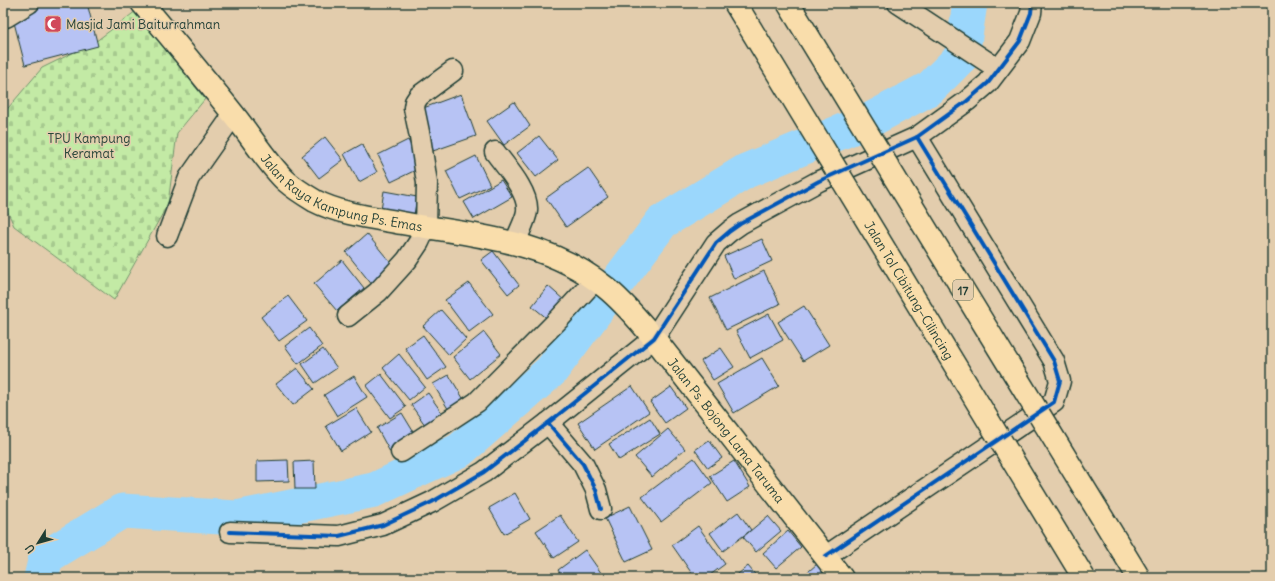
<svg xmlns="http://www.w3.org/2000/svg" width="1275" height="581" viewBox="0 0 1275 581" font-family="Delius,sans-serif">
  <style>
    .cemetery { fill: url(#cemetery-stones); stroke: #71946c }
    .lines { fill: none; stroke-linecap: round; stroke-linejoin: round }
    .river { stroke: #9bd7fc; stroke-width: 35 }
    .building { fill: #b7c3f4; stroke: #1f3d34 }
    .minor-casing { stroke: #1f3d34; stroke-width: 23 }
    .major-casing { stroke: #1f3d34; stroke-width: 25 }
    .minor { stroke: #e3cdad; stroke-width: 20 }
    .major { stroke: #f9ddab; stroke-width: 22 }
    .highway-bridge-casing { stroke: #1f3d34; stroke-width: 25; stroke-linecap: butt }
    .highway-bridge { stroke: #f9ddab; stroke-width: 22 }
    .cycleway-casing { stroke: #e3cdad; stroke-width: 6 }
    .cycleway { stroke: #0057b8; stroke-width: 4 }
    .labels { text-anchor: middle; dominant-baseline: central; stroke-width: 3; stroke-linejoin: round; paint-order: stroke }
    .shield { fill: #e3cdad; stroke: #5a6858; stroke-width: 1 }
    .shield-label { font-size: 12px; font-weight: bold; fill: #1f3d34 }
    .poi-label { font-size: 13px; fill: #1f3d34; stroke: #e3cdad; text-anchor: start }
    .park-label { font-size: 13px; fill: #27463a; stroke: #e3cdad }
    .street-label { font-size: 13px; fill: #1f3d34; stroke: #e3cdad }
  </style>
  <defs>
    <pattern id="cemetery-stones" width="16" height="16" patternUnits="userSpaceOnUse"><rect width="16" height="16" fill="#c3eaa5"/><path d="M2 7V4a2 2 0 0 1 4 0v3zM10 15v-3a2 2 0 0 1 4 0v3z" fill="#a7ca8f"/></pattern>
  </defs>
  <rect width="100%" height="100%" fill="#e3cdad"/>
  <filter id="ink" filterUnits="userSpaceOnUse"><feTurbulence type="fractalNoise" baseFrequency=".025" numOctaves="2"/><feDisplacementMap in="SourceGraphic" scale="8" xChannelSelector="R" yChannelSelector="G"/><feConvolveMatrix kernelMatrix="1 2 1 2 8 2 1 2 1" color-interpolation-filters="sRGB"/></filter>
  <g filter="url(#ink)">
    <path class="cemetery" d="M136 11 205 99 177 133 168 204 114 300 14 226 3 201V114L42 68 95 42Z"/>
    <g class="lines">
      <path class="river" d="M41 578 46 557 122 511 237 518 374 490 460 450 551 371 662 222 746 171 872 119 930 88 962 56 970 3"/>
    </g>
    <g class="building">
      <path d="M9 3H87L98 46 25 65Z"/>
      <path d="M461 94 476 136 433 151 418 110Z"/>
      <path d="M514 102 530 126 504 145 487 121Z"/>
      <path d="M539 136 558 160 536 177 517 153Z"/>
      <path d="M325 137 343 160 319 178 302 156Z"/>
      <path d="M408 140 422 167 391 182 378 155Z"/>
      <path d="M362 144 377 172 359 182 344 154Z"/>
      <path d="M476 156 490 185 460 199 446 171Z"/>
      <path d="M588 168 608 197 566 227 546 198Z"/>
      <path d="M501 180 512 197 474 219 464 202Z"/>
      <path d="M384 191 417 197 413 221 380 215Z"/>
      <path d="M367 234 395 268 373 286 346 252Z"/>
      <path d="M762 239 772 261 734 279 724 256Z"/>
      <path d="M493 251 519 285 508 294 481 260Z"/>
      <path d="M342 260 364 288 337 311 314 284Z"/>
      <path d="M764 271 780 304 726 330 710 298Z"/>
      <path d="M469 283 493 314 469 332 445 300Z"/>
      <path d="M548 286 565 301 549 320 532 306Z"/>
      <path d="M288 296 307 321 279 341 261 317Z"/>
      <path d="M804 306 829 345 803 361 778 322Z"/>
      <path d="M441 310 466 339 449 355 423 326Z"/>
      <path d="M769 314 783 340 750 358 736 331Z"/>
      <path d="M309 328 322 346 298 364 285 346Z"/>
      <path d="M484 332 501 354 470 379 453 357Z"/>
      <path d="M423 335 446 367 427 380 405 348Z"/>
      <path d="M721 348 734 367 713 380 701 361Z"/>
      <path d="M323 349 337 368 315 383 302 364Z"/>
      <path d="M399 354 425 387 409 400 383 368Z"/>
      <path d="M762 358 779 386 734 413 717 384Z"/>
      <path d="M297 368 314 389 293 405 276 384Z"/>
      <path d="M381 374 406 407 390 418 366 386Z"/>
      <path d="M449 375 466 403 450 412 433 384Z"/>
      <path d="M354 376 367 397 337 416 324 395Z"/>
      <path d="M632 386 649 412 595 449 578 423Z"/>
      <path d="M671 387 686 408 665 423 650 402Z"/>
      <path d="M428 393 447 420 430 432 411 405Z"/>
      <path d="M356 408 371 432 341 451 326 426Z"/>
      <path d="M402 413 416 436 390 452 377 428Z"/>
      <path d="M650 418 660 434 619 460 609 444Z"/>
      <path d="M668 429 685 449 652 477 635 457Z"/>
      <path d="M709 440 722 458 708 468 695 450Z"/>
      <path d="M694 458 712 483 661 522 642 497Z"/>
      <path d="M288 460 289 481 257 482V461Z"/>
      <path d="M314 461 315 489H295L294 462Z"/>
      <path d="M734 461 750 487 727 502 710 476Z"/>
      <path d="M515 493 530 519 504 534 489 508Z"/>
      <path d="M630 506 652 550 626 562 605 518Z"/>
      <path d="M738 512 751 530 723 551 710 533Z"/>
      <path d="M560 515 578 542 554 558 536 531Z"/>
      <path d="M768 516 781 531 756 552 743 537Z"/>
      <path d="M698 526 725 564 706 578H695L672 545Z"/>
      <path d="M788 531 801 547 776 568 763 553Z"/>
      <path d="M585 550 604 577 602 578H563L558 570Z"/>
      <path d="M817 564 828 578H801Z"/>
      <path d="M748 566 758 578H733Z"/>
    </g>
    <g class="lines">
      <defs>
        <g id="minor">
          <path d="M898 3 998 69"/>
          <path d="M6 17 29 3"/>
          <path d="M495 152C506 167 529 192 527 211 526 220 518 234 515 243"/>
          <path d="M167 236 189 178 234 114"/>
          <path d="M348 316 378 292 407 260 419 242 426 227 427 183 420 137 414 108 415 102 419 96 453 71"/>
          <path d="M401 452 477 402 560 318 595 280"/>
          <path d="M601 509 596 490 583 464 548 423 654 338 716 243 730 231 740 224 819 181 917 137 967 101 988 83 1020 41 1031 13 1032 3"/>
          <path d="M230 532 339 536 383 525 432 502 484 472 548 423"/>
          <path d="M826 556 1054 402 1060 381 1054 361 917 137"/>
        </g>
        <g id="major">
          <path id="s1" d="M142 3C173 40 204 77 234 115 250 135 268 164 286 181 295 189 305 195 315 201 340 214 375 218 402 223 474 236 546 239 605 287 624 302 639 321 654 338L842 578"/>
        </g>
      </defs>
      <use href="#minor" class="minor-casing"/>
      <use href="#major" class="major-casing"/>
      <use href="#minor" class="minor"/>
      <use href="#major" class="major"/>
      <defs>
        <g id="highway-bridge">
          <path id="s2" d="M735 3 1084 578"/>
          <path d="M788 3 1139 578"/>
        </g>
      </defs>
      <use href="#highway-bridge" class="highway-bridge-casing"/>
      <use href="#highway-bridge" class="highway-bridge"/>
      <defs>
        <g id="cycleway">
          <path d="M601 509 596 490 583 464 548 423 654 338 716 243 730 231 740 224 819 181 917 137 967 101 988 83 1020 41 1031 13 1032 3"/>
          <path d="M230 532 339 536 383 525 432 502 484 472 548 423"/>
          <path d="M826 556 1054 402 1060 381 1054 361 917 137"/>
        </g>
      </defs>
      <use href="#cycleway" class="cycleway-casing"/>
      <use href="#cycleway" class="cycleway"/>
    </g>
  </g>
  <defs>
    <symbol id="mosque-square" viewBox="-11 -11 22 22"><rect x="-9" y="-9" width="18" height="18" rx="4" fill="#d1495b" stroke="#e3cdad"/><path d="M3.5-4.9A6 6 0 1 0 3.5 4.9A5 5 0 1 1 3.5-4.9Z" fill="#fff"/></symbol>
  </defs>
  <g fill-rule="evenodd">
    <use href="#mosque-square" x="43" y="14" width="20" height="20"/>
  </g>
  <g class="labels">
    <rect class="shield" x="953" y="280" width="20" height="20" rx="3"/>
    <g class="shield-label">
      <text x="963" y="290">17</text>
    </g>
    <g class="poi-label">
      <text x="66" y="24">Masjid Jami Baiturrahman</text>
    </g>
    <g class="park-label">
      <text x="89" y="138">TPU Kampung<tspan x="89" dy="15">Keramat</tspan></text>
    </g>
    <g class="street-label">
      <text stroke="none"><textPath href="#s1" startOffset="285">Jalan Raya Kampung Ps. Emas</textPath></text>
      <text stroke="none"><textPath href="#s2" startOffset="336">Jalan Tol Cibitung–Cilincing</textPath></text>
      <text stroke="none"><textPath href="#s1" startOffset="758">Jalan Ps. Bojong Lama Taruma</textPath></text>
    </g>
  </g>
  <rect width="1275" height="581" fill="none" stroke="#e3cdad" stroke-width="16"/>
  <rect x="8" y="8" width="1259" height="565" fill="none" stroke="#1f3d34" stroke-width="1.5" filter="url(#ink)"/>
  <g transform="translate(38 543) rotate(233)" stroke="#e3cdad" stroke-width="3" paint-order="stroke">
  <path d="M0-3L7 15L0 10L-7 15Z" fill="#1f3d34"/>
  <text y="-6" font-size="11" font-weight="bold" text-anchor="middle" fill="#1f3d34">U</text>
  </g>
</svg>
